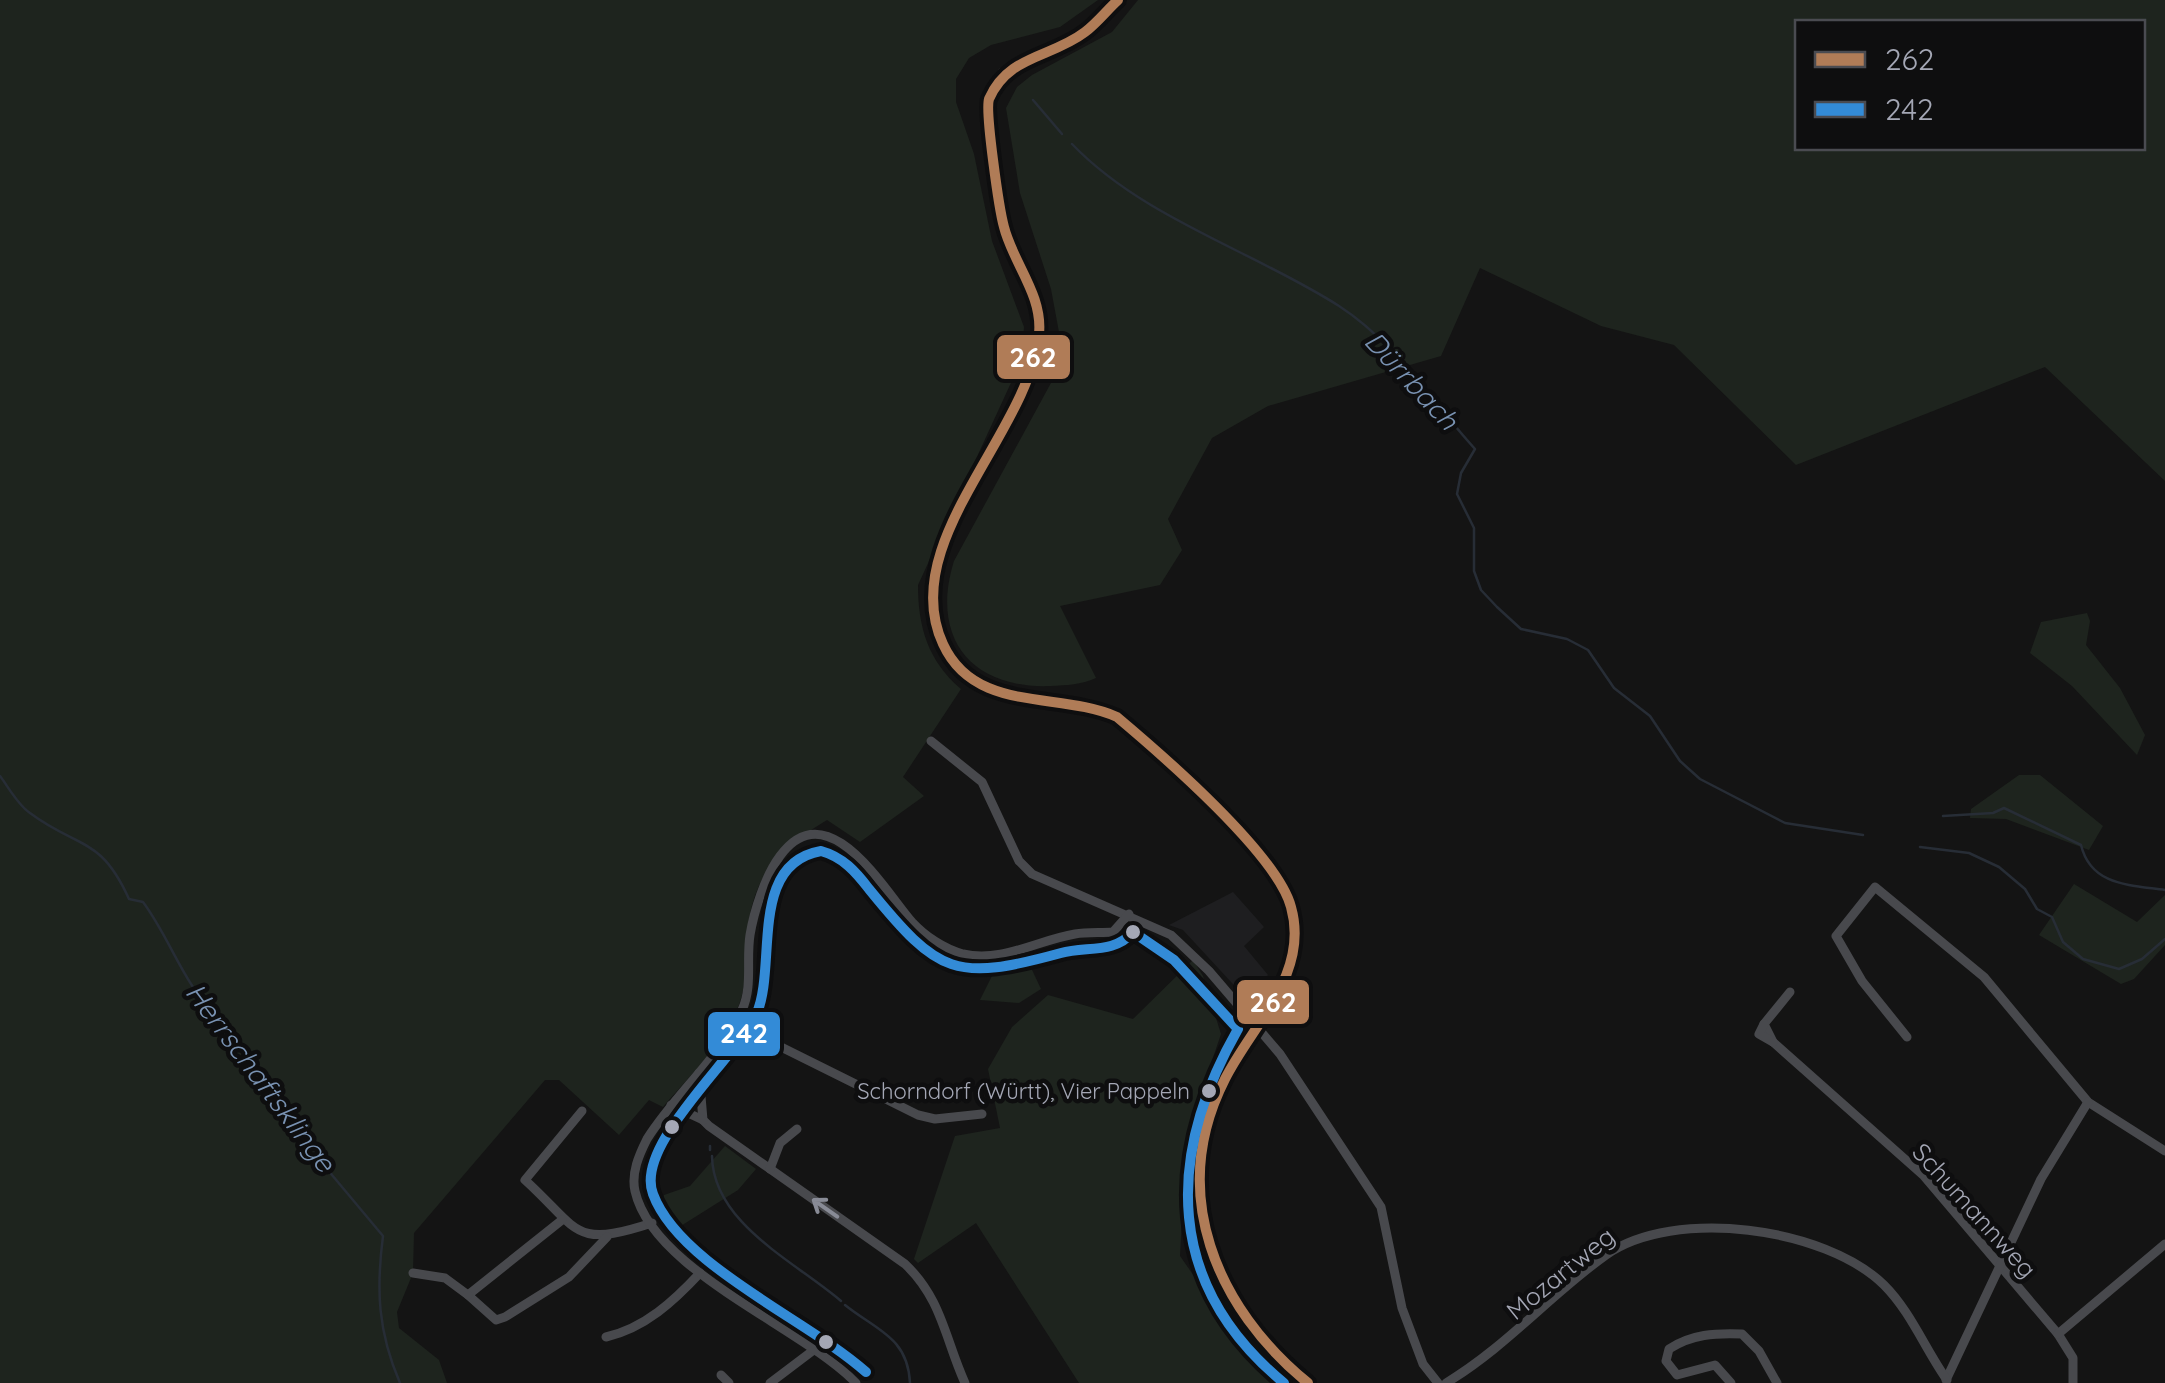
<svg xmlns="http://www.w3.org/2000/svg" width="2165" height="1383" viewBox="0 0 2165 1383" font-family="Quicksand,sans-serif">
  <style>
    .built { fill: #1e1e20 }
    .green { fill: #1e241e; fill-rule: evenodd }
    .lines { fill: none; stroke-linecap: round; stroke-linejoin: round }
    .stream { stroke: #272d36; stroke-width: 2.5 }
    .minor { stroke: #48494d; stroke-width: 9 }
    .major { stroke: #4a4b4f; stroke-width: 11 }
    .bus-1-casing { stroke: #0e0e0f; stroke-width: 18 }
    .bus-2-casing { stroke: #0e0e0f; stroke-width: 18 }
    .bus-1 { stroke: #b07c57; stroke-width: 10 }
    .bus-2 { stroke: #338bd7; stroke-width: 10 }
    .oneway { stroke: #888b96 }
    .bus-dot { fill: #a4a7b5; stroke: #0e0e0f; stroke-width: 4 }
    .labels { text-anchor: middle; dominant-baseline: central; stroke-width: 9; stroke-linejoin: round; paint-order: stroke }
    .bus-label { font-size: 22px; fill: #a4a7b5; stroke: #0e0e0f; text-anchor: end }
    .street-label { font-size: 25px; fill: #a4a7b5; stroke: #0e0e0f }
    .water-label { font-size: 28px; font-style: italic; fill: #7992b2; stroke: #0e0e0f }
    .line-badge { stroke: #0e0e0f; stroke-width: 4 }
    .badge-label { font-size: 28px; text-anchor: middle; font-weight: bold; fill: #fff }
  </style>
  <rect width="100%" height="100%" fill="#141414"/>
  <path class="built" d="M1233 892 1264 927 1244 946 1268 975 1244 996 1183 930 1169 925Z"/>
  <g class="green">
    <path d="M0 0H1098L1060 27 991 45 969 58 956 79V102L974 154 992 241 1024 327 1021 361 918 585C918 627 928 661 961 689L903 777 924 796 860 842 827 820C778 850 754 873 747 933 745 953 747 975 742 995 731 1038 690 1075 663 1107L649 1100 619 1135 559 1080H545L414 1233 413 1273 397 1312 399 1328 439 1360 447 1383H0Z"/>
    <path d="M1138 0H2165V481L2045 367 1796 465 1674 345 1601 326 1480 268 1441 356 1268 406 1212 438 1168 519 1182 550 1160 585 1060 606 1096 678C1081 685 1067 685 1050 686 971 689 930 638 954 561L1064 359 1051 289 1020 193 1006 108 1017 87 1032 75 1112 32ZM1798 22H2142V148H1798Z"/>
    <path d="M2087 613 2090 621 2086 645 2120 688 2145 735 2137 755 2072 686 2030 653 2041 622Z"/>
    <path d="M2019 775H2040L2103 826 2089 850 2006 819 1970 818 1971 809Z"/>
    <path d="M2074 884 2137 922 2165 895V945L2134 979 2121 984 2039 935Z"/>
    <path d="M1025 955 1041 989 1019 1003 980 1000 998 964Z"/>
    <path d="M1193 960 1203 976 1221 1034 1186 1138 1180 1256 1245 1349 1281 1383H1079L976 1223 918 1263 914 1259 955 1136 1000 1128 988 1069 1012 1027 1048 995 1133 1019Z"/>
    <path d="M725 1146 756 1169 738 1190 676 1229 658 1209 664 1195 690 1186Z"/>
  </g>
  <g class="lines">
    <g class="stream">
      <path d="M1033 100 1062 134"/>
      <path d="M1072 144C1143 218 1253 251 1339 306 1395 342 1431 401 1475 449L1461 473 1457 494 1474 528V571L1481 590 1497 607 1521 629 1567 639 1588 650 1614 688 1650 716 1680 761 1700 779 1785 823 1863 835"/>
      <path d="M0 776C9 788 18 805 30 813 78 849 100 835 129 899L143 902C172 941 183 986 221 1020L332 1175 383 1236C376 1290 378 1332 400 1383"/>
      <path d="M1943 816 1993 813 2004 808 2081 845C2091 886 2130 885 2165 890"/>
      <path d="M1920 847 1969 853 1999 867 2025 889 2037 909 2052 917 2063 942 2083 959 2119 969 2142 959 2165 939"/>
      <path d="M710 1150V1146"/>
      <path d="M712 1156C713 1223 794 1261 841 1301"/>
      <path d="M845 1305C876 1330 908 1337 910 1383"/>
    </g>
    <g class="minor">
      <path d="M931 741 982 782 1019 861 1032 874 1171 935 1209 971 1280 1054 1381 1207 1402 1308 1423 1364 1438 1383"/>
      <path d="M1790 992 1764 1024 1773 1042 1924 1176 2058 1334 2073 1358V1383"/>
      <path d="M1764 1024 1759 1034 1773 1042"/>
      <path d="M1907 1037 1862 981 1836 936 1875 887 1984 977 2088 1102 2165 1151"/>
      <path d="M722 1046 754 1039 771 1042 918 1115 935 1119 982 1114"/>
      <path d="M699 1073 703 1120 709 1126 905 1264C942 1299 945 1339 965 1383"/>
      <path d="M671 1105 703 1120"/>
      <path d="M582 1111 525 1180C580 1230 572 1249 652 1223"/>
      <path d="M770 1169 780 1143 797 1129"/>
      <path d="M562 1220 468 1295 496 1320 505 1317 569 1277 607 1237"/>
      <path d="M413 1273 445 1278 468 1295"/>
      <path d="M2058 1334 2165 1244"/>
      <path d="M606 1337C645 1328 674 1301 700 1273"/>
      <path d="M721 1375 729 1383"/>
      <path d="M1946 1380 2041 1179 2088 1102"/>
      <path d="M770 1383 815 1349"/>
      <path d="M856 1383C802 1327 653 1271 635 1191 631 1173 639 1155 647 1139 676 1093 719 1059 742 1010 753 986 746 960 750 935 754 911 765 876 780 856 828 791 884 890 912 922 925 936 944 949 963 954 1002 963 1038 940 1075 934 1087 932 1101 933 1113 932L1129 914"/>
      <path d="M1446 1383C1506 1347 1550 1295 1606 1255 1674 1207 1825 1227 1884 1285 1911 1312 1925 1349 1947 1380"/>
      <path d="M1731 1383 1715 1365 1677 1375 1666 1361 1669 1349C1692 1334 1715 1333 1742 1334L1759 1351 1777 1383"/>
    </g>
    <path class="major" d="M1118 0 1084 33 1003 73 987 104 1004 229 1031 287 1040 331 1031 368 936 562C924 622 944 681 1010 696 1047 705 1081 698 1117 717 1153 746 1280 866 1291 905 1311 977 1252 1023 1223 1082 1170 1187 1213 1319 1308 1383"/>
    <defs>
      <path id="bus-1" d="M1118 0C1107 10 1097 23 1085 32 1051 58 1008 55 989 99 985 111 999 209 1004 227 1013 263 1043 295 1039 334 1029 434 896 542 943 644 975 714 1059 691 1117 717 1161 754 1277 854 1291 907 1310 974 1252 1025 1225 1079 1167 1193 1216 1308 1308 1383"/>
      <path id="bus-2" d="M866 1372C808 1320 679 1265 653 1194 634 1145 734 1060 756 1015 778 968 747 864 821 851 843 857 856 872 869 889 939 975 955 982 1061 953 1087 946 1114 954 1133 932L1174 960 1238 1029C1165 1157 1165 1285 1284 1383"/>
    </defs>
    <use href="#bus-1" class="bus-1-casing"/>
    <use href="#bus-2" class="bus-2-casing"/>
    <use href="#bus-1" class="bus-1"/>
    <use href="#bus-2" class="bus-2"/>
  </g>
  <defs><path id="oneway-shaft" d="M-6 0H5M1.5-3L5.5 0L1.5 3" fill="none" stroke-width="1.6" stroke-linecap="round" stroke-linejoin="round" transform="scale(2.5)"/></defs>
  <use class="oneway" href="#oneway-shaft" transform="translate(825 1208) rotate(-145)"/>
  <g class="bus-dot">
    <circle cx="1133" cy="932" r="9"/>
    <circle cx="1209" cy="1091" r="9"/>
    <circle cx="672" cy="1127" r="9"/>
    <circle cx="826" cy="1342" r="9"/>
  </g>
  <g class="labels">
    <g class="bus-label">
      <text x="1190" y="1091">Schorndorf (Württ), Vier Pappeln</text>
    </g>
    <g class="street-label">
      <text transform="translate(1975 1210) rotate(48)">Schumannweg</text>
      <text transform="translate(1560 1273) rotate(-39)">Mozartweg</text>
    </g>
    <g class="water-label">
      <text transform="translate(1412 380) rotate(47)">Dürrbach</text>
      <text transform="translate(261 1077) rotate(53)">Herrschaftsklinge</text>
    </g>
  </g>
  <g class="line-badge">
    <rect x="995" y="333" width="77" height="48" rx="10" fill="#b07c57"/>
    <rect x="1235" y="978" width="76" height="48" rx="10" fill="#b07c57"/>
    <rect x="706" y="1010" width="76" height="48" rx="10" fill="#338bd7"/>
  </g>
  <g class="badge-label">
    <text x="1033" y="367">262</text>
    <text x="1273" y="1012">262</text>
    <text x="744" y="1043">242</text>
  </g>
  <rect x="1795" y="20" width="350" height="130" fill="#0e0e0f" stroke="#4a4b51" stroke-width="2.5"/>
  <rect x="1815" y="52" width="50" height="15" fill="#b07c57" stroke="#4a4b51" stroke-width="2.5"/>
  <text x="1885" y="70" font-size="30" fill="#a4a7b5">262</text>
  <rect x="1815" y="102" width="50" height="15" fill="#338bd7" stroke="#4a4b51" stroke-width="2.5"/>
  <text x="1885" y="120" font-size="30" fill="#a4a7b5">242</text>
</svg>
